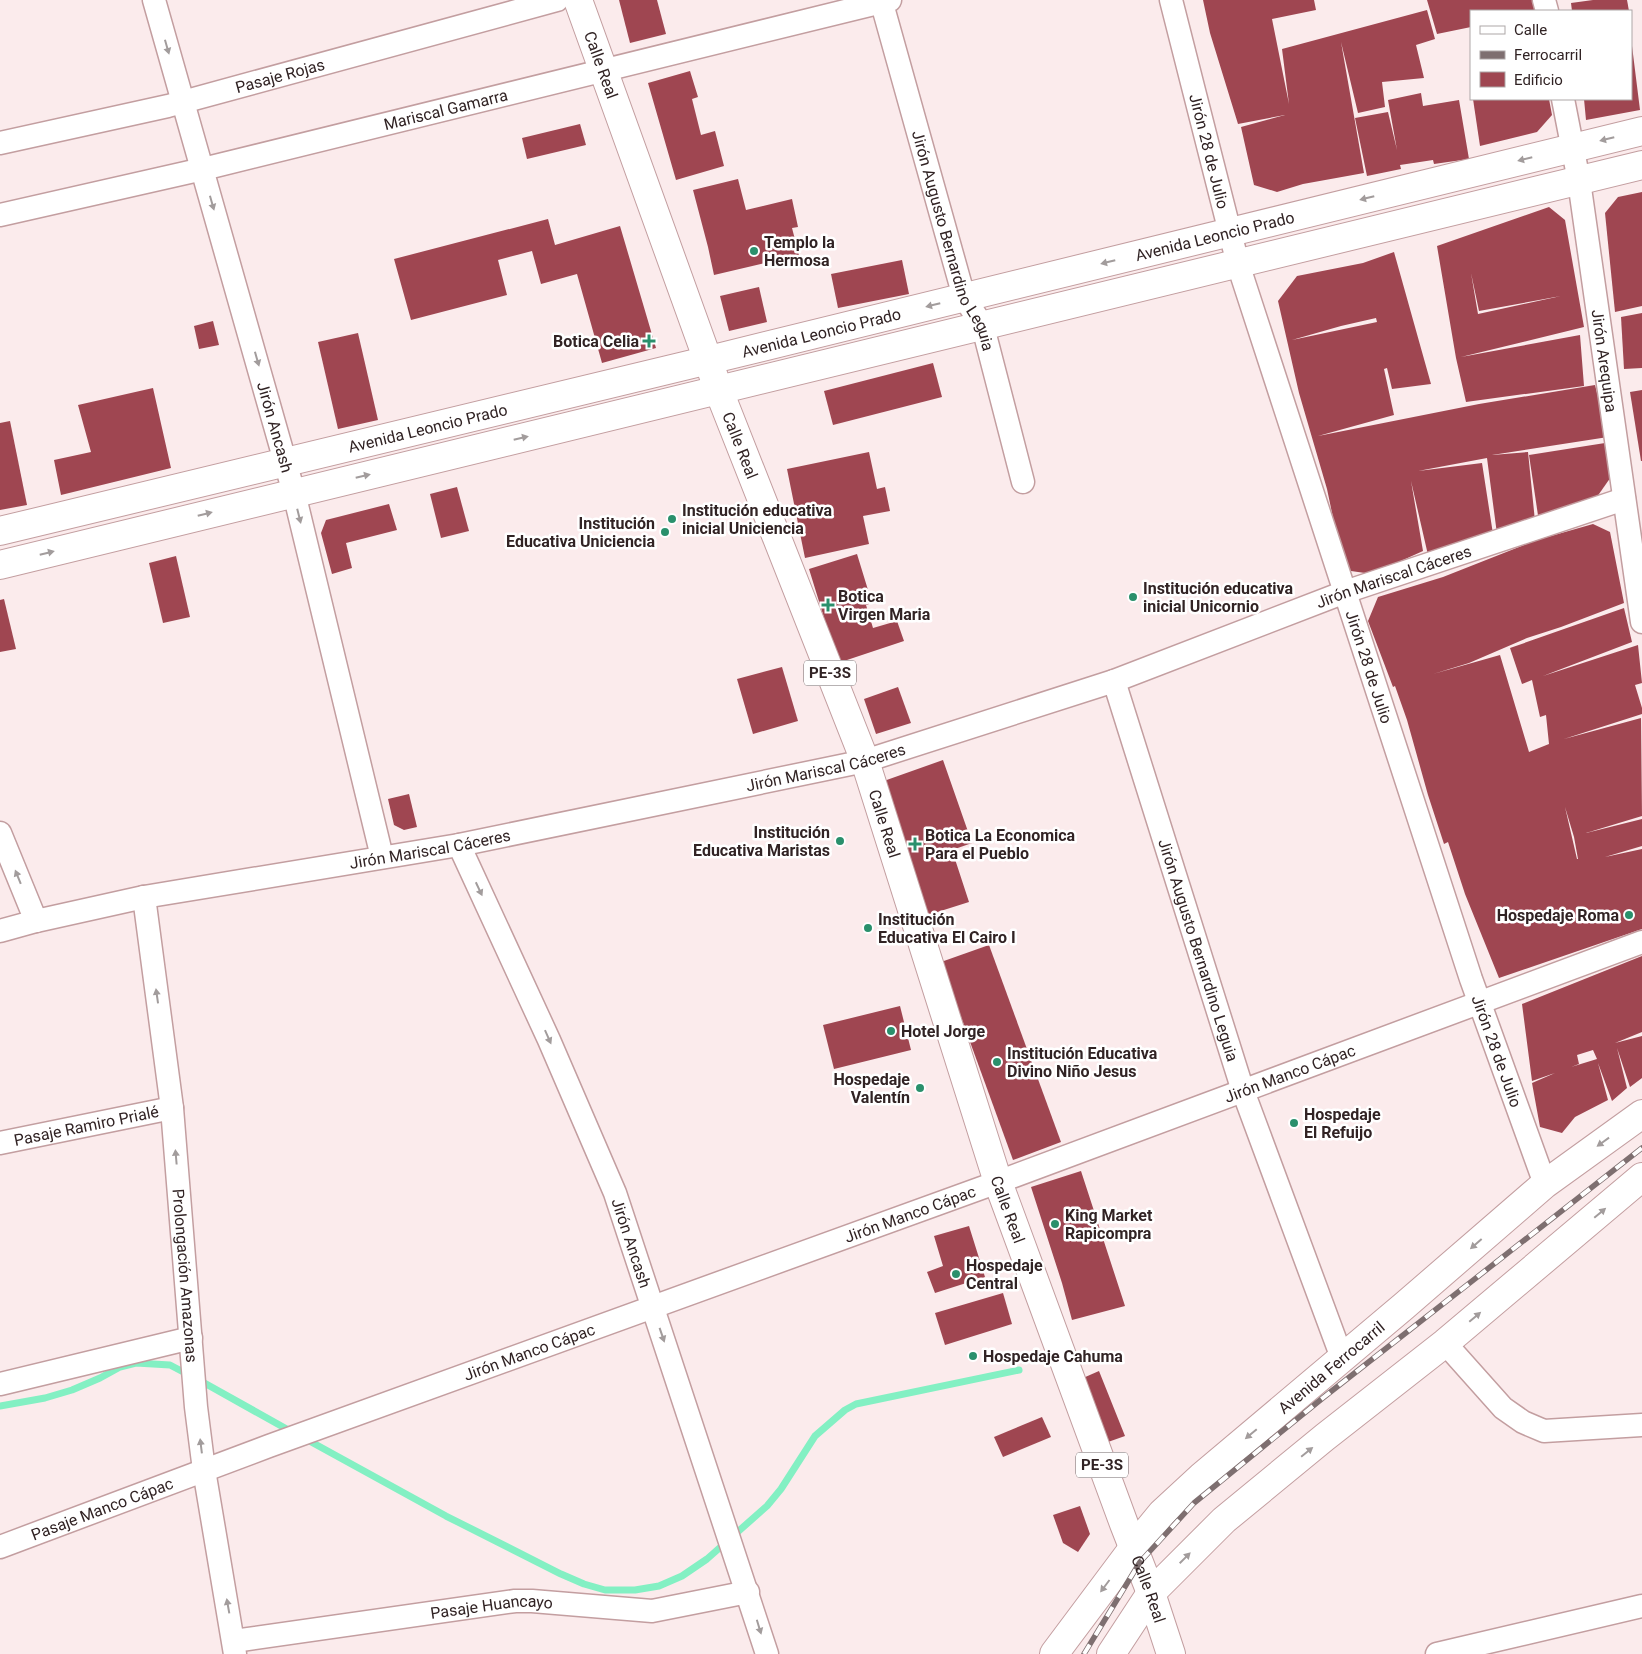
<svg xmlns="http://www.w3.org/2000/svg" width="1642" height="1654" viewBox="0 0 1642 1654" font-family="Roboto,sans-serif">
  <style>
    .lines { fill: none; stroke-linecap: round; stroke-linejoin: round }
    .stream { stroke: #83f0c3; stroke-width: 7 }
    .building { fill: #9f4651; fill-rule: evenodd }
    .minor-casing { stroke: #c39ea0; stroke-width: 25 }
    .tertiary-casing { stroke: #c39ea0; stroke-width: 30 }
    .primary-casing { stroke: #c39ea0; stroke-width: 30 }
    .trunk-casing { stroke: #c39ea0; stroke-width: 30 }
    .minor { stroke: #fff; stroke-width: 22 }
    .tertiary { stroke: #fff; stroke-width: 28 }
    .primary { stroke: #fff; stroke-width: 28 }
    .trunk { stroke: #fff; stroke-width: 28 }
    .rail-casing { stroke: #7e6f70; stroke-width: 5.5 }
    .rail { stroke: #fff; stroke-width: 4; stroke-dasharray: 11; stroke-linecap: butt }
    .oneway { fill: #a29c9c }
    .poi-dot { fill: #2a906c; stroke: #fff; stroke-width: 2 }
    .labels { text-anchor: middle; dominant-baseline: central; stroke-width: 5; stroke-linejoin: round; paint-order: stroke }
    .shield { fill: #fff; stroke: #6f6566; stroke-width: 1 }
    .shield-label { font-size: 15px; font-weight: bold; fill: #312324 }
    .street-label { font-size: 16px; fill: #312324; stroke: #fff }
    .poi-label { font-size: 16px; font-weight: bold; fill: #312324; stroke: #fff; text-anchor: start }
  </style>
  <rect width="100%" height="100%" fill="#fbebec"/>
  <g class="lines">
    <g class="stream">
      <path d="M199 1380 292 1432"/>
      <path d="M0 1406 45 1398 72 1390 100 1378 120 1367 136 1363 170 1365 189 1375"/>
      <path d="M304 1438 446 1516 561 1574 584 1584 605 1590H635L659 1586 682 1576 707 1559 767 1506 781 1489 815 1436 845 1410 856 1404 1019 1370"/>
    </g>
  </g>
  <g class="building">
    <path d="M619 0H657L666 34 630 43Z"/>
    <path d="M1203 0H1314L1316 10 1272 19 1289 104 1282 49 1427 10 1435 39 1416 45 1424 78 1382 82 1385 107 1358 113 1341 42 1364 173 1303 184 1277 192 1254 185 1241 127 1285 115 1238 124 1210 33Z"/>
    <path d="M1427 0H1533L1535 11H1471V27L1437 34Z"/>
    <path d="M1593 0H1627L1629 11H1572L1571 3Z"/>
    <path d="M1631 38 1640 110 1586 120 1584 99H1631Z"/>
    <path d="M690 71 698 97 692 99 701 135 715 131 724 166 676 180 648 83Z"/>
    <path d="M1421 93 1423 106 1459 100 1469 159 1434 164 1433 160 1400 165 1401 169 1367 176 1355 118 1388 112 1397 150 1388 100Z"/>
    <path d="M1473 99H1549L1552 115 1537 132 1480 146Z"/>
    <path d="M580 124 586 145 527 159 522 138Z"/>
    <path d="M738 179 746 210 792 199 798 227 792 228 799 255 714 275 708 247 693 190Z"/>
    <path d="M1642 192V306L1615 312 1605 213 1618 197Z"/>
    <path d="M1549 207 1565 220 1584 327 1461 357 1580 335 1584 386 1466 402 1456 358 1437 246ZM1471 273 1479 311 1561 296 1478 314Z"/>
    <path d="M548 219 555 245 620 226 656 348 602 363 577 274 541 284 532 251 498 260 507 295 411 320 394 259Z"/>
    <path d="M1394 252 1431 384 1392 389 1387 368 1384 369 1394 415 1318 436 1479 404 1595 385 1608 437 1492 455 1528 452 1535 521 1497 534 1487 458 1418 471 1482 463 1493 534 1428 555 1411 481 1423 551 1372 574 1344 570 1327 489 1299 393 1278 301 1297 276 1363 263ZM1376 318 1377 322 1292 340 1341 326Z"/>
    <path d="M902 260 909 294 838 308 831 274Z"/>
    <path d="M759 287 767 322 729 331 720 296Z"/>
    <path d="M1642 313V368L1624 369 1621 317Z"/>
    <path d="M213 321 219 345 199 349 194 326Z"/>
    <path d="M358 333 378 420 338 429 318 342Z"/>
    <path d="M933 363 942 397 833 425 824 391Z"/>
    <path d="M153 388 171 468 61 495 54 460 91 452 78 405Z"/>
    <path d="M1642 390V461H1641L1630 392Z"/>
    <path d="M10 421 27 505 0 510V423Z"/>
    <path d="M1605 443 1613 474 1592 504 1539 522 1529 455Z"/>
    <path d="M869 452 877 489 885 487 890 511 863 516 869 544 805 558 787 469Z"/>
    <path d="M457 487 469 531 441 538 430 494Z"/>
    <path d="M389 504 397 530 346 543 352 568 332 574 321 533 326 520Z"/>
    <path d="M1593 524 1610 532 1624 603 1561 627 1527 638 1469 663 1433 674 1500 655 1529 752 1549 744 1546 715 1540 717 1532 680 1522 684 1510 648 1624 608 1632 642 1543 676 1638 645 1642 683 1635 685 1642 708V714L1564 739 1641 718 1642 816 1586 833 1642 819V846L1605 857 1642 849V929L1499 978 1465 894 1448 842 1444 844 1428 795 1407 720 1395 686 1393 687 1368 621 1378 597 1443 577 1537 540ZM1565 807 1574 837 1578 859H1577Z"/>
    <path d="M857 554 872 603 866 605 873 628 897 621 904 641 838 663 809 569Z"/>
    <path d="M176 556 190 617 163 623 149 563Z"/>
    <path d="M4 599 16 649 0 652V600Z"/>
    <path d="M782 667 798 721 753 734 737 679Z"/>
    <path d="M898 687 911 723 876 734 864 699Z"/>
    <path d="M943 760 972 843 952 850 969 902 928 915 881 782Z"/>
    <path d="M409 794 417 827 404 830 394 825 388 799Z"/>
    <path d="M989 945 1061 1142 1013 1160 941 962Z"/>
    <path d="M1642 956V1032L1615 1043 1642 1036V1078L1630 1087 1617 1048 1627 1088 1612 1101 1598 1063 1608 1100 1575 1117 1562 1133 1540 1127 1532 1083 1555 1073 1532 1081 1522 1004ZM1593 1050 1597 1059 1571 1067 1579 1064 1577 1055Z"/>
    <path d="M900 1006 911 1050 834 1069 823 1025Z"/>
    <path d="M1081 1171 1125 1306 1072 1320 1062 1283 1031 1187Z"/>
    <path d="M969 1226 985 1277 935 1293 927 1272 943 1266 934 1236Z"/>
    <path d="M1003 1293 1012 1324 945 1345 935 1313Z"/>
    <path d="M1099 1371 1125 1436 1108 1442 1083 1378Z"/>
    <path d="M1042 1417 1051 1437 1003 1457 994 1437Z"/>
    <path d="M1080 1506 1090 1534 1078 1552 1063 1543 1053 1515Z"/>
  </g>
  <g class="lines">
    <defs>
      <g id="minor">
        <path id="s1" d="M154 0 294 493 382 857"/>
        <path id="s2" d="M881 0 964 297 983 327 1023 482"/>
        <path id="s3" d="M1171 0 1238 264 1471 979 1545 1184"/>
        <path d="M1544 0 1547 11"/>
        <path id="s4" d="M1563 99 1579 181 1642 622"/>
        <path id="s5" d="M0 143 168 106 557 0"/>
        <path id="s6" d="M0 215 203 169 890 0"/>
        <path id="s7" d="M1114 681 1243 1091 1342 1358"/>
        <path d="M0 833 36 921"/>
        <path id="s8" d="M459 845 549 1040 615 1193 767 1654"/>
        <path id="s9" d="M144 897 172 1108 196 1407 204 1470 235 1654"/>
        <path id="s10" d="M0 931 36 921 144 897 459 845 865 761 1114 681 1345 592 1624 499"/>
        <path id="s11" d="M0 1143 172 1108"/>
        <path d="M1445 1343 1503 1408 1523 1422 1544 1431 1642 1425"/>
        <path d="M0 1384 191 1338"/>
        <path id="s12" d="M0 1547 269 1446 998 1182 1642 942"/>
        <path id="s13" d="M234 1641 515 1601H532L652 1611 748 1592"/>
        <path d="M1437 1654 1642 1606"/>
      </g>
      <g id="tertiary">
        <path id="s14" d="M0 531 709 360 1642 131"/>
        <path d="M0 565 1642 165"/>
      </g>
      <g id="primary">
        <path id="s15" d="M1054 1654 1134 1547 1162 1513 1201 1477 1404 1306 1545 1184 1642 1114"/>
        <path d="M1111 1654 1151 1593 1224 1520 1325 1437 1445 1343 1642 1177"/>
      </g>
      <g id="trunk">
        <path id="s16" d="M578 0 719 391 865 761 998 1182 1124 1524 1151 1593 1171 1654"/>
      </g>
    </defs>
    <use href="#minor" class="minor-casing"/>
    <use href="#tertiary" class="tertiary-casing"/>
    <use href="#primary" class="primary-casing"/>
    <use href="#trunk" class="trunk-casing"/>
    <use href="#minor" class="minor"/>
    <use href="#tertiary" class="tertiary"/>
    <use href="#primary" class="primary"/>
    <use href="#trunk" class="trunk"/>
    <defs>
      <path id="rail" d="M1084 1654 1140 1562 1194 1503 1324 1397 1642 1148"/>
    </defs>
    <use href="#rail" class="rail-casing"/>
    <use href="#rail" class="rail"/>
  </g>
  <defs><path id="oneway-solid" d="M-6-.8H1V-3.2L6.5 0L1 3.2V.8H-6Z" transform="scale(1.25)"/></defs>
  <g class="oneway">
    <use href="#oneway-solid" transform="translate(167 47) rotate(74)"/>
    <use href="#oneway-solid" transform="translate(1607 139) rotate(166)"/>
    <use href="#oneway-solid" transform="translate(1525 159) rotate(166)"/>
    <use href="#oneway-solid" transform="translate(1367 198) rotate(166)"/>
    <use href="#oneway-solid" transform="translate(212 203) rotate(74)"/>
    <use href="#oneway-solid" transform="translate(1108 262) rotate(166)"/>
    <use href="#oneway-solid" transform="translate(933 305) rotate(166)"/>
    <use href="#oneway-solid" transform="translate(257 359) rotate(74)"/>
    <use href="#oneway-solid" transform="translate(521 438) rotate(-13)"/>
    <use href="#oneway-solid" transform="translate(363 476) rotate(-13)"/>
    <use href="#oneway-solid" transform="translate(205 514) rotate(-14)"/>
    <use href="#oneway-solid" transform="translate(299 516) rotate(76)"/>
    <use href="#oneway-solid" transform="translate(47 553) rotate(-14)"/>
    <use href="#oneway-solid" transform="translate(18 877) rotate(-112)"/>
    <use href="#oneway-solid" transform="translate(479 889) rotate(65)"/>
    <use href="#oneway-solid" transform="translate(157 996) rotate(-98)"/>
    <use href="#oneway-solid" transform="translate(548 1037) rotate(66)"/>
    <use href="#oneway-solid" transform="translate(1603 1142) rotate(144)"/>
    <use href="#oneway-solid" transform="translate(176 1157) rotate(-95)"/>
    <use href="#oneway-solid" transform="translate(1600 1213) rotate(-40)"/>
    <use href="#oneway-solid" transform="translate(1476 1244) rotate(139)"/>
    <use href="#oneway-solid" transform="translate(1475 1317) rotate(-40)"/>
    <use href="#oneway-solid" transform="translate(662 1335) rotate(71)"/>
    <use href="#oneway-solid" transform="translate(1251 1434) rotate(140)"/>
    <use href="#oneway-solid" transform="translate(201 1446) rotate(-97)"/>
    <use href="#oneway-solid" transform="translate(1307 1452) rotate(-39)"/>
    <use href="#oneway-solid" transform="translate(1185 1558) rotate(-45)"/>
    <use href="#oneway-solid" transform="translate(1105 1586) rotate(127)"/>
    <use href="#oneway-solid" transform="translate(228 1606) rotate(-100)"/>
    <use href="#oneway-solid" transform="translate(759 1627) rotate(73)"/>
  </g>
  <g class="poi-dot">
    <circle cx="754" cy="251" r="5"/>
    <path d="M646.5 333.5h5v5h5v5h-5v5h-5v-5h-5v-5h5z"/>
    <circle cx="672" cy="519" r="5"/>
    <circle cx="665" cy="532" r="5"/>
    <circle cx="1133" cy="597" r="5"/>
    <path d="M825.5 597.5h5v5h5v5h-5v5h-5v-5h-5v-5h5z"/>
    <circle cx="840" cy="841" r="5"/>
    <path d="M912.5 836.5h5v5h5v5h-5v5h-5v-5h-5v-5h5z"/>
    <circle cx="1629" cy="915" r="5"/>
    <circle cx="868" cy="928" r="5"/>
    <circle cx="891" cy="1031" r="5"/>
    <circle cx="997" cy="1062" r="5"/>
    <circle cx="920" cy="1088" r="5"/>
    <circle cx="1294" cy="1123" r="5"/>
    <circle cx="1055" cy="1224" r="5"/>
    <circle cx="956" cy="1274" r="5"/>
    <circle cx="973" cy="1356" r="5"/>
  </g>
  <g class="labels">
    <g class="shield">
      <rect x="804" y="660.5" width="52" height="25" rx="4"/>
      <rect x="1076" y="1452.5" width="52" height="25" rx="4"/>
    </g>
    <g class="shield-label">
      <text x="830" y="673">PE-3S</text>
      <text x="1102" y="1465">PE-3S</text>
    </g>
    <g class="street-label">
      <text stroke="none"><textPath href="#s16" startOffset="69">Calle Real</textPath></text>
      <text stroke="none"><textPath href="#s5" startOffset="288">Pasaje Rojas</textPath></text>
      <text stroke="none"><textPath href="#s6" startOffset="458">Mariscal Gamarra</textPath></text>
      <text stroke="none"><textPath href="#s3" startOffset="156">Jirón 28 de Julio</textPath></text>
      <text stroke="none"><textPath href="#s14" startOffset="1250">Avenida Leoncio Prado</textPath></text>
      <text stroke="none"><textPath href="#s2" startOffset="252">Jirón Augusto Bernardino Leguia</textPath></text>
      <text stroke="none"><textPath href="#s14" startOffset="845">Avenida Leoncio Prado</textPath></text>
      <text stroke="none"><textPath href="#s4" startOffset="265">Jirón Arequipa</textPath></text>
      <text stroke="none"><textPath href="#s1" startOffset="444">Jirón Ancash</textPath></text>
      <text stroke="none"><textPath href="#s14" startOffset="440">Avenida Leoncio Prado</textPath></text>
      <text stroke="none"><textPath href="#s16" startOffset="474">Calle Real</textPath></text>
      <text stroke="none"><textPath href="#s10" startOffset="1442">Jirón Mariscal Cáceres</textPath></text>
      <text stroke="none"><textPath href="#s3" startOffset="696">Jirón 28 de Julio</textPath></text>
      <text stroke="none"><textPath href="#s10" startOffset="842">Jirón Mariscal Cáceres</textPath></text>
      <text stroke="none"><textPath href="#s16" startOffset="879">Calle Real</textPath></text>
      <text stroke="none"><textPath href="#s10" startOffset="438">Jirón Mariscal Cáceres</textPath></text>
      <text stroke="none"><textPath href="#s7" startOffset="282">Jirón Augusto Bernardino Leguia</textPath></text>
      <text stroke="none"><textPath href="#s3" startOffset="1101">Jirón 28 de Julio</textPath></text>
      <text stroke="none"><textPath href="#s12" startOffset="1374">Jirón Manco Cápac</textPath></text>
      <text stroke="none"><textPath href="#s11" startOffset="88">Pasaje Ramiro Prialé</textPath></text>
      <text stroke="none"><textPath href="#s16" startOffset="1284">Calle Real</textPath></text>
      <text stroke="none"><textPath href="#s12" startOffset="969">Jirón Manco Cápac</textPath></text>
      <text stroke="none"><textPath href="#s8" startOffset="434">Jirón Ancash</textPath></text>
      <text stroke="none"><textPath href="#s9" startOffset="381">Prolongación Amazonas</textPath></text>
      <text stroke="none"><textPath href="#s12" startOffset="564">Jirón Manco Cápac</textPath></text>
      <text stroke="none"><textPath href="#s15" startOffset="401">Avenida Ferrocarril</textPath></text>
      <text stroke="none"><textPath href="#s12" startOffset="109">Pasaje Manco Cápac</textPath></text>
      <text stroke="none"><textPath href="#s16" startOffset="1689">Calle Real</textPath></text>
      <text stroke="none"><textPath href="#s13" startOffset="260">Pasaje Huancayo</textPath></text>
    </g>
    <g class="poi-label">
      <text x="764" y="242">Templo la<tspan x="764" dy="18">Hermosa</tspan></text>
      <text x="639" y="341" text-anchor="end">Botica Celia</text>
      <text x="682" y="510">Institución educativa<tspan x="682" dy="18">inicial Uniciencia</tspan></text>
      <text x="655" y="523" text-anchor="end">Institución<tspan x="655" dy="18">Educativa Uniciencia</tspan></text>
      <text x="1143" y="588">Institución educativa<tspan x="1143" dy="18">inicial Unicornio</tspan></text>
      <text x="838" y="596">Botica<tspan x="838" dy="18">Virgen Maria</tspan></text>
      <text x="830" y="832" text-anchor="end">Institución<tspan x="830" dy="18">Educativa Maristas</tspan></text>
      <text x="925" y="835">Botica La Economica<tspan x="925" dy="18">Para el Pueblo</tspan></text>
      <text x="1619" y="915" text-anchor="end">Hospedaje Roma</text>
      <text x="878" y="919">Institución<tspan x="878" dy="18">Educativa El Cairo I</tspan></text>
      <text x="901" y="1031">Hotel Jorge</text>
      <text x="1007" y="1053">Institución Educativa<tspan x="1007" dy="18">Divino Niño Jesus</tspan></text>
      <text x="910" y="1079" text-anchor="end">Hospedaje<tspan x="910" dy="18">Valentín</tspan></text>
      <text x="1304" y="1114">Hospedaje<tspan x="1304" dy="18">El Refuijo</tspan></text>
      <text x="1065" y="1215">King Market<tspan x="1065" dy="18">Rapicompra</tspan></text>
      <text x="966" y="1265">Hospedaje<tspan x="966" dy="18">Central</tspan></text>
      <text x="983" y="1356">Hospedaje Cahuma</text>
    </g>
  </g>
  <rect x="1470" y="10" width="162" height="90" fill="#ffffff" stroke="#ada7a7"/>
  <rect x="1480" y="26" width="25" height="8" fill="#ffffff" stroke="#ada7a7"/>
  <text x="1514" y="35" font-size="15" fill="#312324">Calle</text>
  <rect x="1480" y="51" width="25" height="8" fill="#7e6f70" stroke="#ada7a7"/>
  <text x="1514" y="60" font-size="15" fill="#312324">Ferrocarril</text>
  <rect x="1480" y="72" width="25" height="15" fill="#9f4651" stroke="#ada7a7"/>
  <text x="1514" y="85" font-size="15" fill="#312324">Edificio</text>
</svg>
